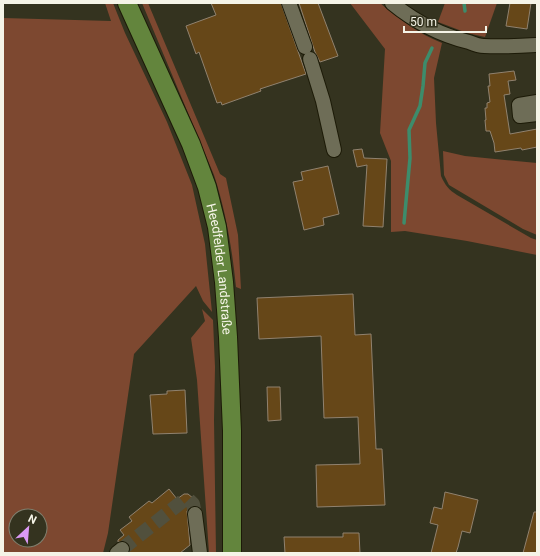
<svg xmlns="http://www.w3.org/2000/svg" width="540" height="556" viewBox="0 0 540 556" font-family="Roboto,sans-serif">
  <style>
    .green { fill: #7d4830; fill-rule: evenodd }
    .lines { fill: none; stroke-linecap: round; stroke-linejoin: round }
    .stream { stroke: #3d8c6b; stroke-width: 3.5 }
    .building { fill: #664718; stroke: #90826f }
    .minor-tunnel { stroke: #51503d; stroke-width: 14; stroke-dasharray: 14 7; stroke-linecap: butt }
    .minor-casing { stroke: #1c1a07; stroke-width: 16 }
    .major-casing { stroke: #1c1a07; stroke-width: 20 }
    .minor { stroke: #6e6d57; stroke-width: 14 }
    .major { stroke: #63853d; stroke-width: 18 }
    .labels { text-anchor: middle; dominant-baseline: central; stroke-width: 3.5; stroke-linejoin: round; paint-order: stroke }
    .street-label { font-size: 13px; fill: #f5f4e7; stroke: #34331f }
  </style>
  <rect width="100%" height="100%" fill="#34331f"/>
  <g class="green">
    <path d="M105 3H113L125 33 167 122 192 185 205 244 212 312 203 301 196 286 134 354 108 533 103 553H3V18L111 21ZM16 516H40V540H16Z"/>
    <path d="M142 3H148L220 174 226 178 238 235 241 289 236 287C232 248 226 212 214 175Z"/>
    <path d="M350 3H380C399 19 419 34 442 43L434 78 436 123 441 176C445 185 449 190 457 195L531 238 537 240V255L467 241 405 231 391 232V161L380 133 385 49Z"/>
    <path d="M445 3H497L485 37 467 33 438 22Z"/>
    <path d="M443 151 465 156 537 163V235L523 229 449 185 444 175Z"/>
    <path d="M202 309 213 320 215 367 214 420 216 553H209L197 380 191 338 205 321Z"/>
  </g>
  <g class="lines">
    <g class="stream">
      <path d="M464 3 465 11"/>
      <path d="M404 223 410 158 409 130 420 106 423 86 425 63 432 48"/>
    </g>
  </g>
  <g class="building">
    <path d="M211 3H281L306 74 260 89 261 91 222 105 221 102 217 103 199 52 196 54 186 26 216 15Z"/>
    <path d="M299 3H318L338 56 320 62 315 52Z"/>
    <path d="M510 3H531L527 29 506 26Z"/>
    <path d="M514 71 516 80 508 81 510 94 504 95 510 134 537 129V147L522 150 521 148 495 152 494 143 490 131H486L485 120H486L485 108H487V103L490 102 488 86H490L489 74Z"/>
    <path d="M362 149 364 158 387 159 383 227 363 226 367 165 357 167 353 150Z"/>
    <path d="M328 166 339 214 323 218 324 225 304 230 293 182 303 180 301 172Z"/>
    <path d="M353 294 355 335 371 334 376 449H382L385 505 317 507 316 465 360 464 358 417 324 418 321 336 259 339 257 298Z"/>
    <path d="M267 387H280L281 420 268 421Z"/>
    <path d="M185 390 187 433 153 434 150 395 167 394V391Z"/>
    <path d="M169 489 177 499 184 494H188L199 503V507L194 506 190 508 187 511 190 545 180 553H129L130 548 128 543 125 541 118 542V540L124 535 120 530 132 521 129 517 149 501 152 503Z"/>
    <path d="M445 492 478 500 470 533 462 531 458 547 456 553H431L438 525 430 523 434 507 442 509Z"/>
    <path d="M534 512H537V553H523Z"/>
    <path d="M343 533H359L360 553H285L284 537H343Z"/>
  </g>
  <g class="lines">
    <path class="minor-tunnel" d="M122 549 184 500 188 499 193 504 195 514"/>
    <defs>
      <g id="minor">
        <path d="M289 3 305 47"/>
        <path d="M392 3C415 22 441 35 469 42 474 44 479 46 484 46 502 47 519 46 537 45"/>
        <path d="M310 59 323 101 334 150"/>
        <path d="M537 102 519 105 520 116 537 114"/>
        <path d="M195 514 200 553"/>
        <path d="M117 553 122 549"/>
      </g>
      <g id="major">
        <path id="s1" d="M127 3 191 144 207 187 217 227 224 282 228 337 232 431V553"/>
      </g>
    </defs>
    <use href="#minor" class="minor-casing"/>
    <use href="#major" class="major-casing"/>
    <use href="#minor" class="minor"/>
    <use href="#major" class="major"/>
  </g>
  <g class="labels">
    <g class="street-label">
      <text stroke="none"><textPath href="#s1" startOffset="284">Heedfelder Landstraße</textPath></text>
    </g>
  </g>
  <rect width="540" height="556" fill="none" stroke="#f5f4e7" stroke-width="8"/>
  <g transform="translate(28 528) rotate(26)"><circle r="19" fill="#34331f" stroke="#81806f"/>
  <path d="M0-3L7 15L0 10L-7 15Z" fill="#db99f5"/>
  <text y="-6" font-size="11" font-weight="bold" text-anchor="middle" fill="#f5f4e7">N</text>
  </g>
  <path d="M404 26v6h82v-6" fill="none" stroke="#f5f4e7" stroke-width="2"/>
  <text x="410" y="26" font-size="12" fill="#f5f4e7" stroke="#34331f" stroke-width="3" paint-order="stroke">50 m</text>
</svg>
